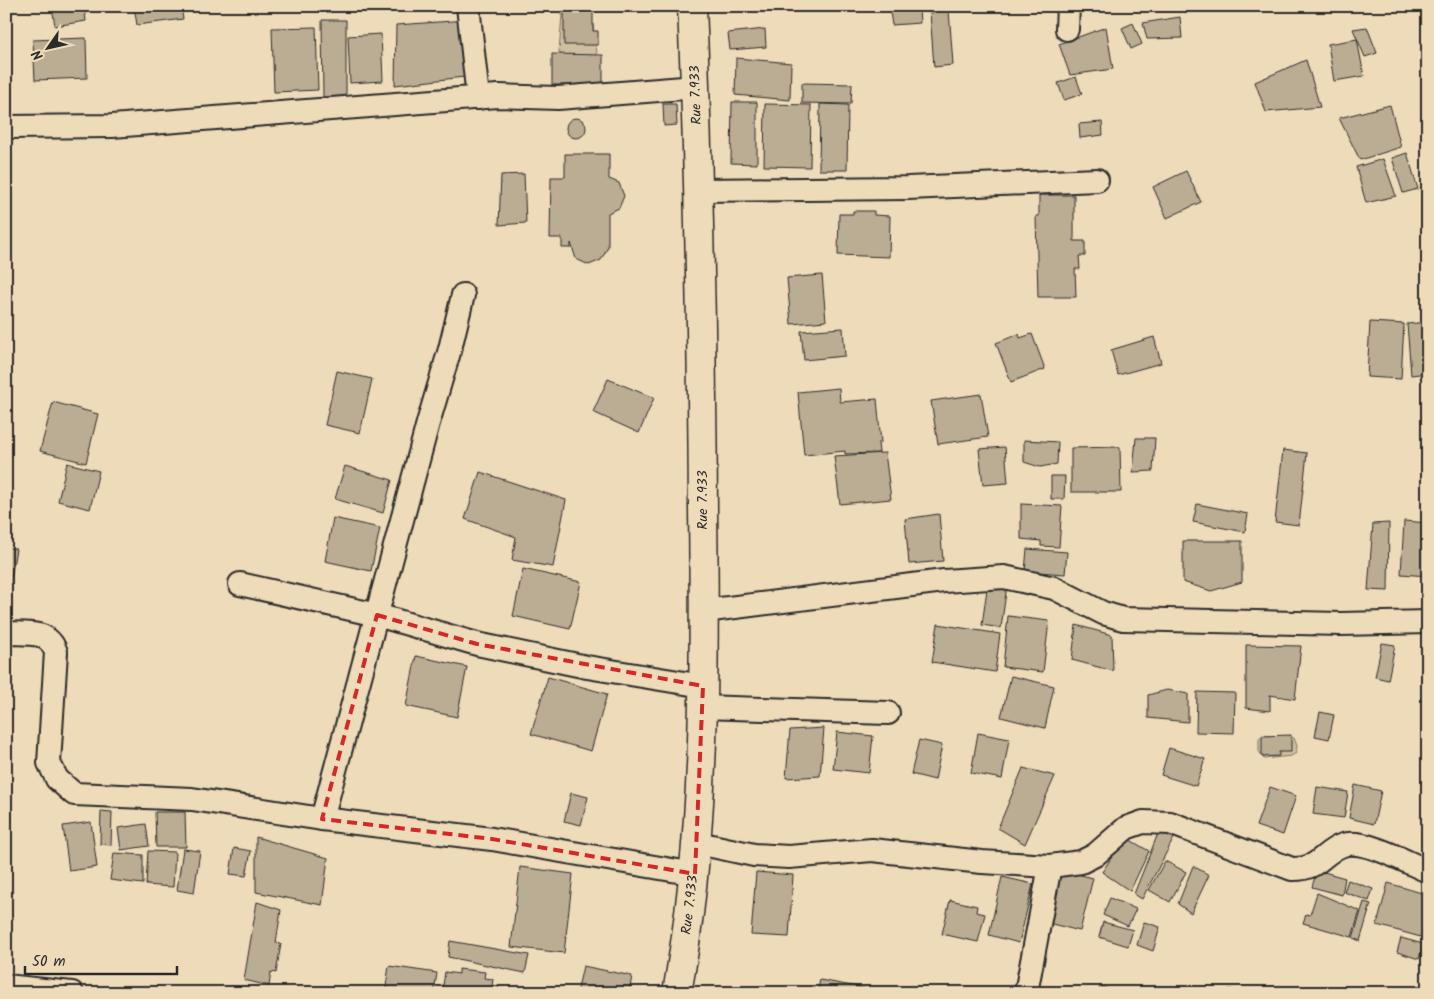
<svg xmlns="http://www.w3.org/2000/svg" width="1434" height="999" viewBox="0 0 1434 999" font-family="Kalam,sans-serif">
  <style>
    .green { fill: #cfbfa1; stroke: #7d7566 }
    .building { fill: #bbad94; stroke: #2b2b2b }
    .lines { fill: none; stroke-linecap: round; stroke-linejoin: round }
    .street-casing { stroke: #2b2b2b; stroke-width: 26 }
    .secondary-casing { stroke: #2b2b2b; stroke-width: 31 }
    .street { stroke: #eedbb9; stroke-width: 22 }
    .secondary { stroke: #eedbb9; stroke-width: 28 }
    .marked { fill: none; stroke: #d62828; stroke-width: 4; stroke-dasharray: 10 6; stroke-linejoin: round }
    .labels { text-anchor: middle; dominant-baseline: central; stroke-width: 4; stroke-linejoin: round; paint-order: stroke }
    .street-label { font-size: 14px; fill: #2b2b2b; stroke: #eedbb9 }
  </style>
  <rect width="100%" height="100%" fill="#eedbb9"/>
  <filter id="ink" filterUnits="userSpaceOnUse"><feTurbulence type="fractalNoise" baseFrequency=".02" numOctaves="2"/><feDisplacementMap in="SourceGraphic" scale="10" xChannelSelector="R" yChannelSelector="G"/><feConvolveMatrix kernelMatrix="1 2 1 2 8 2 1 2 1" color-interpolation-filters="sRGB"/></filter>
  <g filter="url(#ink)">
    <g class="green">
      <path d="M568 7 592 18 597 52 594 57H562L559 52 562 14Z"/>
      <path d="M1263 735 1294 738 1297 746 1296 753 1291 756 1264 759 1259 751V738Z"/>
    </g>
    <g class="building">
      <path d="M52 6H84L86 21 55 26Z"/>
      <path d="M134 6H181L183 19 137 25Z"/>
      <path d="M564 6 593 8V31H598V45H564Z"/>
      <path d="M919 9 920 23 892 25 890 12Z"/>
      <path d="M949 10 953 65 934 67 930 12Z"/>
      <path d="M1180 17 1182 38 1147 39 1143 23Z"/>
      <path d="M322 20H346V96L323 97Z"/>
      <path d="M467 20 464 77 395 85 396 25Z"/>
      <path d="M1133 23 1142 44 1131 49 1122 28Z"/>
      <path d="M316 27 318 90 274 92 272 28Z"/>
      <path d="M1106 27 1113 69 1070 75 1059 44Z"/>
      <path d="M1367 27 1377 53 1365 57 1353 29Z"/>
      <path d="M765 29 766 47 730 50 728 33Z"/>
      <path d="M381 34 383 81 350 83 348 36Z"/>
      <path d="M86 38 87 78 35 80 33 40Z"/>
      <path d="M1357 39 1364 76 1334 81 1328 44Z"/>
      <path d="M552 54 603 55V85H552Z"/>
      <path d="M736 58 791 63 790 100 735 95Z"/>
      <path d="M1306 60 1320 107 1266 112 1255 82Z"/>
      <path d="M1076 77 1082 94 1064 100 1058 83Z"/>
      <path d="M802 83 852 84 851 104 802 103Z"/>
      <path d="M732 102H757V164L731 163Z"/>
      <path d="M663 104H676L677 125 664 126Z"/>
      <path d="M765 104 811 105 810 167 764 166Z"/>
      <path d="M820 104 848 105 847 170H819Z"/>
      <path d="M1390 105 1401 147 1360 160 1339 118Z"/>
      <circle cx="576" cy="128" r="10"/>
      <path d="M1102 122 1103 135 1080 138 1079 124Z"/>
      <path d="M1407 153 1418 189 1403 193 1392 158Z"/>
      <path d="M565 154H609V179L619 183 624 196 619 208 608 213V247L601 260 589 265 576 259 571 243V248H562V238H550L551 177H565Z"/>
      <path d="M1383 159 1396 196 1366 203 1356 167Z"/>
      <path d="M1186 171 1201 202 1167 218 1153 187Z"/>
      <path d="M524 174 526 223 499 225 501 175Z"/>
      <path d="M1039 195H1074V241H1085V256H1079L1080 269H1075L1076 297H1038L1036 216H1039Z"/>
      <path d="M853 211H874V215L890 216 889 257 838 255 839 214H853Z"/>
      <path d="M822 275 826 321 791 324 787 278Z"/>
      <path d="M1370 322 1404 324 1401 379 1367 377Z"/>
      <path d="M1428 322V373L1411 375 1407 324Z"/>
      <path d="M843 328 845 356 804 360 801 331Z"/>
      <path d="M1019 334 1020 338 1032 334 1045 369 1011 382 996 343Z"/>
      <path d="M1154 337 1161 363 1118 375 1111 350Z"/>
      <path d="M337 371 372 379 360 433 325 425Z"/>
      <path d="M608 379 654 398 639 433 593 412Z"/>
      <path d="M839 388 840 402 877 399 881 443H878L879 453 845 454V451L804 455 798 392Z"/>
      <path d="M981 394 988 437 938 444 931 401Z"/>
      <path d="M53 402 98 414 86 463 40 451Z"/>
      <path d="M1136 438H1155L1153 471 1133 472Z"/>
      <path d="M1024 440 1058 442 1057 464 1040 467 1024 462Z"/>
      <path d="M1005 447 1008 483 983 485 979 449Z"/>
      <path d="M1120 447 1121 492H1071V448Z"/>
      <path d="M1283 450 1307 453 1299 525 1275 522Z"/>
      <path d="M885 453 891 499 840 504 834 456Z"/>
      <path d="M67 463 99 471 90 509 58 501Z"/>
      <path d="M345 466 392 480 383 513 335 499Z"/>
      <path d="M480 472 566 500 553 567 512 560 516 537 465 519Z"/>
      <path d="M1051 476H1065L1064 499H1051Z"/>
      <path d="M1021 504 1062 506 1059 547 1041 546V541L1021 539Z"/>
      <path d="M1197 504 1248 514 1245 532 1193 522Z"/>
      <path d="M939 514 943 561 909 564 905 519Z"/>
      <path d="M333 518 380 528 371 571 325 561Z"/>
      <path d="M1404 521 1428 523V576L1401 574Z"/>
      <path d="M1389 523 1388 591 1368 590 1373 524Z"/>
      <path d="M1183 541H1242V582L1211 591 1183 582Z"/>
      <path d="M6 547 16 549 6 608Z"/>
      <path d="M1027 549 1067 552 1065 574 1025 571Z"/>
      <path d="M523 569 581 582 570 629 513 616Z"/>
      <path d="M988 582 1007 585 1001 628 982 625Z"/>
      <path d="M1008 616 1049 621 1043 672 1003 667Z"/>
      <path d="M938 624 1000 634 995 672 932 662Z"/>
      <path d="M1076 625 1112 635 1113 671 1072 660Z"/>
      <path d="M1382 643 1395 645 1388 680 1375 677Z"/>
      <path d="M1246 645 1301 646 1295 699 1270 695V711L1246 708Z"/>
      <path d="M416 656 467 667 457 717 406 706Z"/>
      <path d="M1011 676 1054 686 1045 728 1001 717Z"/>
      <path d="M548 677 607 694 591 751 531 734Z"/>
      <path d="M1167 690 1188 694V722L1148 718V695Z"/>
      <path d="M1197 692 1235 693 1234 733 1196 732Z"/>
      <path d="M1320 712 1334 715 1329 739 1315 736Z"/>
      <path d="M824 728 820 776 786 778 790 730Z"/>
      <path d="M837 732 873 736 869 773 833 769Z"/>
      <path d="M978 733 1009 739 1002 779 971 773Z"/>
      <path d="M1291 735V752H1279V756L1262 757V736Z"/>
      <path d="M919 740 942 745 935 780 911 774Z"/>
      <path d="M1169 748 1205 759 1196 786 1161 775Z"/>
      <path d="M1023 768 1055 776 1025 844 998 828Z"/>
      <path d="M1355 785 1381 791 1374 824 1349 818Z"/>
      <path d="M1270 787 1296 796 1283 835 1256 826Z"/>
      <path d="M1317 787 1348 792 1344 818 1313 814Z"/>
      <path d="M571 793 588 797 581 825 564 821Z"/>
      <path d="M101 811 112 812 111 845 100 844Z"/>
      <path d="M155 812H185L186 847H156Z"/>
      <path d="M91 822 97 867 69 871 63 826Z"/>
      <path d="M146 824 149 846 121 850 118 828Z"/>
      <path d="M1159 831 1175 836 1142 899 1134 894Z"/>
      <path d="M256 837 328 858 322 905 256 892Z"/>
      <path d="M1125 837 1149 851 1130 891 1102 872Z"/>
      <path d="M234 848 251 851 246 876 230 874Z"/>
      <path d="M183 849 200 851 194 893 177 890Z"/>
      <path d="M148 851 175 852 173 887 146 885Z"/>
      <path d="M114 853 143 855V884L110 880Z"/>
      <path d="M1165 861 1186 872 1170 902 1149 890Z"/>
      <path d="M1193 866 1209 875 1191 913 1178 904Z"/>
      <path d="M520 867 573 874 564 953 511 947Z"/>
      <path d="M1057 869 1093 878 1080 931 1044 922Z"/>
      <path d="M1317 870 1345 878 1342 895 1312 887Z"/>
      <path d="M756 872 793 875 789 937 751 935Z"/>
      <path d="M1002 877 1033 884 1019 943 989 935Z"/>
      <path d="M1348 880 1373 889 1369 901 1344 892Z"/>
      <path d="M1388 883 1428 895V939L1377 925Z"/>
      <path d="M1317 893 1360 911 1352 937 1303 923 1306 914 1310 915Z"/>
      <path d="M1110 898 1136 909 1128 926 1103 915Z"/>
      <path d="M950 900 977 906 976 912 985 914 978 942 942 934Z"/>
      <path d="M257 902 281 910 276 943 281 944 276 973 271 972 269 986 244 980Z"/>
      <path d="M1364 902 1371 904 1360 941 1353 938Z"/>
      <path d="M1103 922 1133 930 1128 946 1099 937Z"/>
      <path d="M1144 922 1160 927 1153 951 1137 945Z"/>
      <path d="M1401 938 1423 944 1419 959 1397 952Z"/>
      <path d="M450 941 529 955 525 973 448 957Z"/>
      <path d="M389 966 437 973 434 993H385Z"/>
      <path d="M583 966 632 976 629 993H577Z"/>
      <path d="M459 969 485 972 484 978 493 979 492 986 499 987 497 993H442L445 972 459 974Z"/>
      <path d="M820 980 879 991 817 993Z"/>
      <path d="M1100 986 1119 993H1098Z"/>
      <path d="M1394 988 1407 992V993H1393Z"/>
      <path d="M1229 989 1243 993H1228Z"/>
      <path d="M1411 990H1428V993H1410Z"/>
    </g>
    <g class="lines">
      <defs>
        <g id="street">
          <path d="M468 6 478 98"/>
          <path d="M1067 29 1068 6"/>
          <path d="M6 127 112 126 498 96 558 98 696 87"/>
          <path d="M700 190 908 188 1097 180"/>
          <path d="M240 584 377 615 477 644 587 667 703 686"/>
          <path d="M704 611 944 581 1004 577 1054 588 1103 613 1123 619 1341 624 1428 622"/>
          <path d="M6 633C27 634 48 629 56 652L49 763 57 779 74 794 192 799 322 819 492 839 695 874"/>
          <path d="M702 707 888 713"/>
          <path d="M322 819 428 423 450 349 463 295"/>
          <path d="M698 843 754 855 789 857 872 850 982 862 1050 866 1081 862 1095 855 1126 828 1143 822 1170 823 1292 869C1320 870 1322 852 1343 845 1364 838 1408 863 1428 871"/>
          <path d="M6 986 72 993"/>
          <path d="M1026 993 1050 866"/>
        </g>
        <g id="secondary">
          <path id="s1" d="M677 993C706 833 705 670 703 508 702 340 699 173 692 6"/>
        </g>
      </defs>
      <use href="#street" class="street-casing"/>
      <use href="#secondary" class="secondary-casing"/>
      <use href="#street" class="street"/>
      <use href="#secondary" class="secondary"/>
    </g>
  </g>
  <path class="marked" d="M377 615 477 644 703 686 695 874 492 839 322 819Z"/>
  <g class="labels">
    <g class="street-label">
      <text transform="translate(696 95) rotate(-92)">Rue 7.933</text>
      <text transform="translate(703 500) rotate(-90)">Rue 7.933</text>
      <text stroke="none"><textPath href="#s1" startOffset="89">Rue 7.933</textPath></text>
    </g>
  </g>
  <rect width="1434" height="999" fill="none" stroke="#eedbb9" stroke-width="25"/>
  <rect x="12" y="12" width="1409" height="974" fill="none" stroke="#2b2b2b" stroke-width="2" filter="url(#ink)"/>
  <g transform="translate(48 48) rotate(236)" stroke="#eedbb9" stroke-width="4" paint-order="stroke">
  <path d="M0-4L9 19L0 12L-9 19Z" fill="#2b2b2b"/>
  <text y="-8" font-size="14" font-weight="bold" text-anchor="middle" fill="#2b2b2b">N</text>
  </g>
  <path d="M25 966v8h152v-8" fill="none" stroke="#2b2b2b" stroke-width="2.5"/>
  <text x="32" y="966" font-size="15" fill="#2b2b2b" stroke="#eedbb9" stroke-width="4" paint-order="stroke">50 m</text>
</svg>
